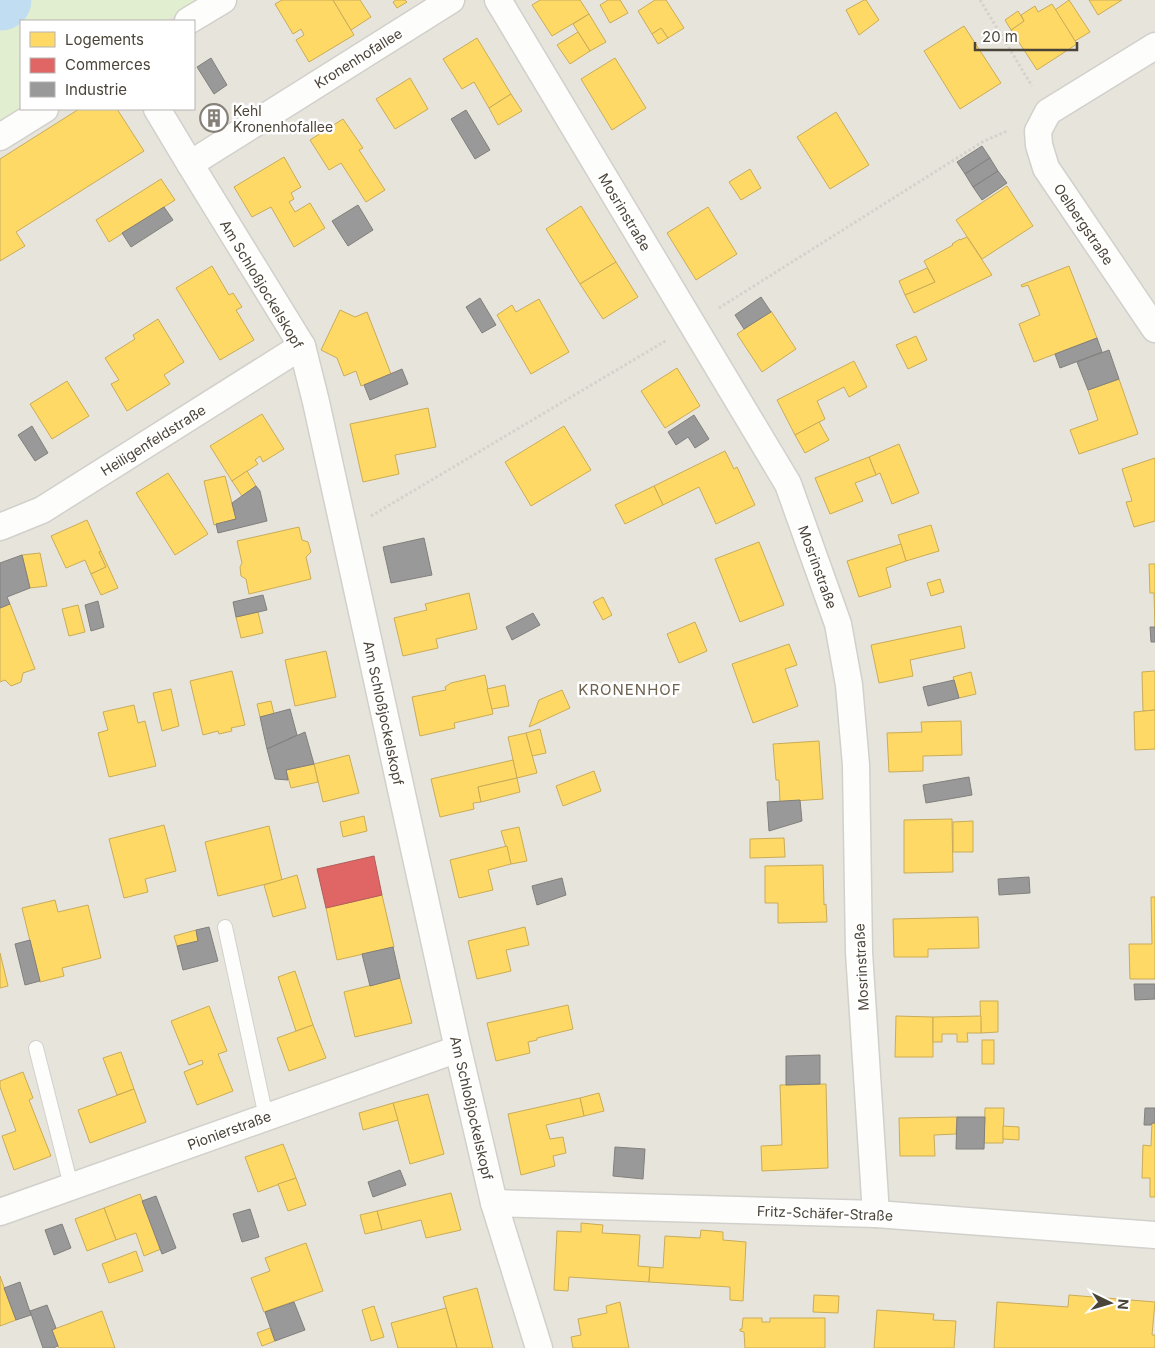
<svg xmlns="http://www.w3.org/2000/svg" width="1155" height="1348" viewBox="0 0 1155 1348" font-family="Inter,sans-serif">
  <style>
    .residential { fill: #e7e4dc }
    .green { fill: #e1eecf }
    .homes { fill: #ffd966; stroke: #c9ac58 }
    .shops { fill: #e06666; stroke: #b35c58 }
    .industry { fill: #999; stroke: #82807c }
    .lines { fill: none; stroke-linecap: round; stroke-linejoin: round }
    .river { stroke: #c0ddf1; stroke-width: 61 }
    .service-casing { stroke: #d2d0cb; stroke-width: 16 }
    .minor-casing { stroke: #d2d0cb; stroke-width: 29 }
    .path { stroke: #d3d2cc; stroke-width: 3; stroke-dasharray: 2.5 2.5; stroke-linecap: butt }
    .service { stroke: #fdfdfc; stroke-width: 14 }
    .minor { stroke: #fdfdfc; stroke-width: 26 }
    .labels { text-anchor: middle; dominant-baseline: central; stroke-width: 5; stroke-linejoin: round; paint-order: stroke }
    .street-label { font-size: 14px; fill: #4b4439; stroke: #fff }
    .poi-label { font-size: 14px; fill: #4b4439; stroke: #fff; text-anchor: start }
    .neighbourhood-label { font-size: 15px; letter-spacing: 1px; fill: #6e6250; stroke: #fff }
  </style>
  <rect width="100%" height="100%" fill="#f4f2ee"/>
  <path class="residential" d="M198 0H1155V1348H0V125L26 109H194V21H165Z"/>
  <path class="green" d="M0 0H198L165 21H21V109L0 125Z"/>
  <g class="homes">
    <path d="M282 0H333L354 35 309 62 296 40 304 35 301 29 293 34 275 4Z"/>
    <path d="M333 0H360L371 17 351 30Z"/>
    <path d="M396 0H405L407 2 397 8 393 2Z"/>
    <path d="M540 0H580L589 14 552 36 532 5Z"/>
    <path d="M608 0H620L628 13 610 23 600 5Z"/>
    <path d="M655 0H666L684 28 668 38 661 28 652 34 638 11Z"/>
    <path d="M864 0H866L879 20 859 35 846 10Z"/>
    <path d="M1069 0 1090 32 1075 41 1055 10Z"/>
    <path d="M1089 0H1122L1098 15Z"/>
    <path d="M1052 4 1077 44 1037 70 1011 30 1024 21 1021 15 1035 6 1038 12Z"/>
    <path d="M1018 11 1024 21 1011 30 1005 20Z"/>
    <path d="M589 14 606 42 590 51 573 24Z"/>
    <path d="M964 26 1001 83 960 109 924 51Z"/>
    <path d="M661 28 668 38 658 44 652 34Z"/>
    <path d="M578 32 590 51 570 64 557 45Z"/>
    <path d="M477 38 511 94 489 108 474 82 462 89 443 59Z"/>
    <path d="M615 58 646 108 612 130 581 79Z"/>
    <path d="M410 78 428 109 395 129 376 99Z"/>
    <path d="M511 94 522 111 498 125 489 108Z"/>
    <path d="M79 109H117L144 151 16 232 25 246 0 261V159Z"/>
    <path d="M217 109 224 120 211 128 204 117Z"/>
    <path d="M217 109 224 120 211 128 204 117Z"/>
    <path d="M836 112 869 165 830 189 797 137Z"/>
    <path d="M343 119 363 148 359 150 385 190 366 202 341 163 329 170 310 140Z"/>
    <path d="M284 157 301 187 291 193 294 199 289 202 295 212 310 203 325 228 294 247 271 207 252 217 234 187Z"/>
    <path d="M750 169 761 188 741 200 729 182Z"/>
    <path d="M161 179 175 200 109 242 96 220Z"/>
    <path d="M1007 186 1033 226 982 259 956 220Z"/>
    <path d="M581 206 616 262 580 284 546 229Z"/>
    <path d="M708 207 737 254 696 280 667 233Z"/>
    <path d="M967 237 992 275 914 313 905 295 935 282 924 261 953 245 952 244 960 239V240Z"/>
    <path d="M616 262 638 297 603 319 580 284Z"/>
    <path d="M212 266 229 295 233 293 242 307 236 310 254 340 220 360 176 288Z"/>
    <path d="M1069 266 1097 338 1034 362 1019 324 1040 315 1028 285 1022 287 1021 285Z"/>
    <path d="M927 268 935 282 905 295 899 281Z"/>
    <path d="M539 299 569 352 531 374 497 315 512 305 516 312Z"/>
    <path d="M340 310 355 317 367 312 391 374 361 386 356 371 344 376 337 358 321 350Z"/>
    <path d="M771 311 796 349 762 372 737 334Z"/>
    <path d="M158 319 184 362 164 375 170 384 127 411 111 384 119 380 105 358 135 339 133 335Z"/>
    <path d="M916 336 927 360 908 369 896 345Z"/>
    <path d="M854 361 867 387 849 397 844 387 817 401 825 419 795 435 777 400Z"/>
    <path d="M677 368 700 406 665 428 641 391Z"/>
    <path d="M1119 379 1138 434 1079 454 1070 430 1098 420 1088 390Z"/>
    <path d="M67 381 89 416 52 439 30 404Z"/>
    <path d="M428 408 436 447 395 455 399 474 363 482 350 424Z"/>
    <path d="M262 414 284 449 263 462 260 456 255 460 258 464 232 481 210 446Z"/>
    <path d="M819 422 829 440 805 453 795 435Z"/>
    <path d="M564 426 591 470 531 506 505 462Z"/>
    <path d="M899 444 919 493 892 504 880 473 876 475 869 457Z"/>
    <path d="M725 451 734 469 737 467 755 505 716 524 699 487 663 505 654 486Z"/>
    <path d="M869 457 876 475 855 483 863 501 830 514 815 478Z"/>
    <path d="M1155 458V521L1134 527 1126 502 1132 501 1122 469Z"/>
    <path d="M247 471 256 486 242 496 232 481Z"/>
    <path d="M168 473 208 534 175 555 136 493Z"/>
    <path d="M225 476 236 519 214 525 204 481Z"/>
    <path d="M654 486 663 505 625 524 615 505Z"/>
    <path d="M87 520 101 551 99 552 106 567 91 574 85 560 66 568 51 536Z"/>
    <path d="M931 525 939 551 906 561 898 535Z"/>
    <path d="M299 527 302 540 308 542 311 552 306 557 311 579 249 594 246 579 241 576 240 567 242 563 237 541Z"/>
    <path d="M759 542 784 605 740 622 715 559Z"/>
    <path d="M901 544 906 561 886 568 891 587 859 597 847 561Z"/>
    <path d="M101 551 118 588 101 595 91 574 106 567 99 552Z"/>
    <path d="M40 553 47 586 30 588 22 555Z"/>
    <path d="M1149 564H1155V627L1154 593H1150Z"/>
    <path d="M940 579 944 592 931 596 927 583Z"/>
    <path d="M469 593 477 629 436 639 438 648 403 656 394 618 427 610 425 604Z"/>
    <path d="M603 597 612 615 603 620 593 602Z"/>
    <path d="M10 604 35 669 23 673 21 682 11 686 5 680 0 682V608Z"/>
    <path d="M78 605 85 632 69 636 62 609Z"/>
    <path d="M258 612 263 633 241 638 236 617Z"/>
    <path d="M695 622 707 651 679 663 667 634Z"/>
    <path d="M961 626 965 648 910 660 913 676 879 683 871 645Z"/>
    <path d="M789 644 797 665 785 669 798 706 753 723 732 664Z"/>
    <path d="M326 651 336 697 295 706 285 660Z"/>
    <path d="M232 671 245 725 231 728 232 731 219 734 218 731 203 735 190 681Z"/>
    <path d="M1155 671V710L1143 711 1142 672Z"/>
    <path d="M971 672 976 694 959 698 953 677Z"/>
    <path d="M485 675 493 714 454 723 455 728 420 736 412 697 446 690 445 687 451 683Z"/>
    <path d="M505 685 509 706 492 709 487 689Z"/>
    <path d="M171 689 179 726 162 731 153 693Z"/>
    <path d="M562 690 570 708 529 727 539 700Z"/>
    <path d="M271 701 274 714 260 717 257 704Z"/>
    <path d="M134 705 138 723 145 721 156 766 109 777 98 733 108 730 103 712Z"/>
    <path d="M1155 710V749L1135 750 1134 712Z"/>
    <path d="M961 721 962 755 923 756V771L889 772 887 733 922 732 921 722Z"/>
    <path d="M540 729 546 753 532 756 526 733Z"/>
    <path d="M526 733 537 773 517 778 508 737Z"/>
    <path d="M819 741 823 799 780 802 779 780H776L773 744Z"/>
    <path d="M349 755 359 793 323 802 314 764Z"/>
    <path d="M513 760 517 778 478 787 481 802 473 803 474 809 440 817 431 779Z"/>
    <path d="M314 764 318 782 291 788 286 770Z"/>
    <path d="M594 771 601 791 563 806 556 786Z"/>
    <path d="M517 778 520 792 481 802 478 787Z"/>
    <path d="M364 816 367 831 343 837 340 822Z"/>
    <path d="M952 819 953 872 904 873V820Z"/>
    <path d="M973 821V852H953V822Z"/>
    <path d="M164 825 176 871 145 879 148 892 124 898 109 839Z"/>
    <path d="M269 826 282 880 218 896 205 842Z"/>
    <path d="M519 827 527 861 511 864 501 831Z"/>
    <path d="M784 838 785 857 750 858V839Z"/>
    <path d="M507 846 511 864 488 870 493 890 459 898 450 860Z"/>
    <path d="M823 865 824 905 826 904 827 922 778 923V903H765V866Z"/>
    <path d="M297 875 306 908 273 917 264 885Z"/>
    <path d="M382 895 394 947 337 960 326 908Z"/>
    <path d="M1151 897H1155V979H1130L1129 944H1152Z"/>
    <path d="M55 900 58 912 88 905 101 958 62 968 64 976 40 982 22 908Z"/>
    <path d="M978 917 979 948 928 949V957H894L893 919Z"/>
    <path d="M525 927 529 945 506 950 511 971 477 979 468 941Z"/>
    <path d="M196 930 198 941 177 946 174 936Z"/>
    <path d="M0 953 8 986 0 988Z"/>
    <path d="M295 971 313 1025 296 1031 278 977Z"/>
    <path d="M400 978 412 1023 355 1037 344 992Z"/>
    <path d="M980 1001H998V1032L981 1033Z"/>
    <path d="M568 1005 573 1029 537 1038V1040L528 1042 530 1053 496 1061 487 1023Z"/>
    <path d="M209 1006 227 1051 218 1054 233 1091 197 1105 184 1072 203 1064 202 1060 189 1065 171 1021Z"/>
    <path d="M896 1016 933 1017V1057H895Z"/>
    <path d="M981 1016V1033H967L968 1042H957V1034H942V1042H933V1017Z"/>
    <path d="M313 1025 326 1058 289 1071 277 1038Z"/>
    <rect x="982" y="1040" width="12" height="24"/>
    <path d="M121 1052 134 1089 117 1095 103 1058Z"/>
    <path d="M23 1072 33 1098 29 1100 51 1156 14 1170 2 1136 16 1131 0 1087V1081Z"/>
    <path d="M826 1084 828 1168 762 1171 761 1146 782 1145 780 1085Z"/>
    <path d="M134 1089 146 1122 90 1143 78 1110Z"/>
    <path d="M599 1093 604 1111 584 1116 580 1098Z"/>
    <path d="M428 1094 444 1154 410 1164 393 1103Z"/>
    <path d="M580 1098 584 1116 546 1125 550 1139 563 1137 566 1153 553 1156 555 1166 521 1175 508 1114Z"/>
    <path d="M393 1103 398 1120 363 1130 359 1113Z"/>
    <path d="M985 1108H1004L1003 1143H984Z"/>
    <path d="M957 1117 956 1134 934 1135 935 1156H900L899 1118Z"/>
    <path d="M1152 1123H1155V1197H1150V1178H1142L1143 1145 1151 1146Z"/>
    <path d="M1003 1126 1019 1127V1140L1003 1139Z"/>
    <path d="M283 1144 296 1178 258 1192 245 1157Z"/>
    <path d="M296 1178 306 1205 288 1211 278 1184Z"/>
    <path d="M451 1193 461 1230 426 1238 421 1220 382 1230 377 1211Z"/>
    <path d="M140 1194 161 1249 144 1256 136 1233 116 1240 104 1208Z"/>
    <path d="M104 1208 116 1240 87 1251 75 1219Z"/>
    <path d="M377 1211 382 1230 365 1234 360 1215Z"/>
    <path d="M581 1223 603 1225 602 1233 640 1235 638 1266 650 1267 649 1282 569 1277 568 1291 554 1290 557 1231 581 1232Z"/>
    <path d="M701 1230 723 1232V1240L746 1242 743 1301 730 1300V1287L649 1282 650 1267 663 1268 665 1236 700 1238Z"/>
    <path d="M306 1243 323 1291 264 1312 251 1278 270 1271 265 1258Z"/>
    <path d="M136 1251 143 1271 109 1283 102 1264Z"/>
    <path d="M0 1276 16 1320 0 1326Z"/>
    <path d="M477 1288 493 1348H457L443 1297Z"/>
    <path d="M814 1295 839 1296 838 1313 813 1312Z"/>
    <path d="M1069 1295 1155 1302 1152 1335H1155V1348H994L997 1302 1068 1307Z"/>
    <path d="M620 1302 629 1348H573L571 1337 581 1335 578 1319 607 1313 606 1306Z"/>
    <path d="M374 1306 384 1337 371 1341 362 1310Z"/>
    <path d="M446 1308 457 1348H398L391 1323Z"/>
    <path d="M877 1310 934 1314 933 1320 956 1321 954 1348H874Z"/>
    <path d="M102 1311 115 1348H59L52 1330Z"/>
    <path d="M743 1318H762V1322H770V1318H825V1348H745L744 1332 740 1331V1329H742Z"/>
    <path d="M270 1328 275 1341 262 1346 257 1333Z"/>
  </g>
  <path class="shops" d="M374 856 382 895 326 908 317 869Z"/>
  <g class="industry">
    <path d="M211 58 227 85 214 94 197 67Z"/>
    <path d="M466 110 490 150 475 159 451 119Z"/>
    <path d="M982 146 990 158 965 174 957 162Z"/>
    <path d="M990 158 998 171 973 187 965 174Z"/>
    <path d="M998 171 1007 183 982 200 973 187Z"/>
    <path d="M358 205 373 230 348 246 332 221Z"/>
    <path d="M164 207 173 220 131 247 122 233Z"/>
    <path d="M761 297 771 312 744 329 735 315Z"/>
    <path d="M480 298 496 325 482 333 466 307Z"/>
    <path d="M1097 338 1102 352 1060 368 1055 354Z"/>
    <path d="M1109 350 1119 379 1088 390 1077 362Z"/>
    <path d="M402 369 408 384 370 400 364 385Z"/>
    <path d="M694 415 709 439 695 448 688 437 676 445 668 432Z"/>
    <path d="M32 426 48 453 35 461 18 435Z"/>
    <path d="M256 486 260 491 267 521 218 533 216 524 236 519 232 503Z"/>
    <path d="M424 538 432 575 391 583 383 547Z"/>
    <path d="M22 555 30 588 7 597 10 604 0 608V563Z"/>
    <path d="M263 595 267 610 236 617 233 602Z"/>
    <path d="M98 601 104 627 91 631 85 605Z"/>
    <path d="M533 613 540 625 512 640 506 627Z"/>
    <path d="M1150 627H1155V642H1151Z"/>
    <path d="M954 680 959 698 928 706 923 687Z"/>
    <path d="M290 709 297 735 267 749 260 717Z"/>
    <path d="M305 732 314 764 286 770 288 780 275 779 267 749Z"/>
    <path d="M969 777 972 795 926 803 923 785Z"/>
    <path d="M800 800 802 821 769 831 767 802Z"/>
    <path d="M1029 877 1030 893 999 895 998 879Z"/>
    <path d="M562 878 566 895 537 905 532 886Z"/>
    <path d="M209 927 218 961 183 970 177 946 198 941 196 930Z"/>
    <path d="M30 940 40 981 25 985 15 944Z"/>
    <path d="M393 947 400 978 370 986 362 954Z"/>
    <path d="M1134 984H1155V999L1135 1000Z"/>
    <path d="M820 1055V1084L786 1085V1056Z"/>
    <path d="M1145 1108H1155V1123H1152L1151 1125H1144Z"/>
    <path d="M957 1117H985L984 1149H956Z"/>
    <path d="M615 1147 645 1149 643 1179 613 1176Z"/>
    <path d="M400 1170 406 1185 373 1197 368 1182Z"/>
    <path d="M156 1196 176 1248 162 1254 142 1201Z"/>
    <path d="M250 1209 259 1237 242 1242 233 1214Z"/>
    <path d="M62 1224 71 1248 54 1255 45 1230Z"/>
    <path d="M20 1282 31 1315 16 1320 4 1288Z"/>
    <path d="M294 1302 305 1330 275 1341 265 1312Z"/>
    <path d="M47 1305 56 1328 52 1330 58 1346 53 1348H43L30 1311Z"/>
  </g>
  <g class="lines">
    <path class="river" d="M0 0H1"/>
    <defs>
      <g id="service">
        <path d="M225 927 266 1117"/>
        <path d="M36 1048 71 1186"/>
      </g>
      <g id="minor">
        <path d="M498 0 788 484 838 624 849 685 856 765 859 952 876 1214"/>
        <path d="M188 21 223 0"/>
        <path d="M1155 46 1048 112 1038 131 1039 145 1046 168 1155 329"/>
        <path d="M157 109 190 164 302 346 316 402 458 1049 494 1203 539 1348"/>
        <path d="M0 137 45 109"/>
        <path d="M190 164 451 0"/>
        <path d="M0 527 42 510 302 346"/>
        <path d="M494 1203 876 1214 1155 1235"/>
        <path d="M0 1212 458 1049"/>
      </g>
    </defs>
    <use href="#service" class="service-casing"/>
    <use href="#minor" class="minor-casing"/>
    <g class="path">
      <path d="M980 0 1032 86"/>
      <path d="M719 308 984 141 1007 131"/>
      <path d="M371 516 667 340"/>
    </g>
    <use href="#service" class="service"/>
    <use href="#minor" class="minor"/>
  </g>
  <defs>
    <symbol id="building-ring" viewBox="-11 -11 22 22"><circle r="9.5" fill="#fff" stroke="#868178" stroke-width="1.5"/><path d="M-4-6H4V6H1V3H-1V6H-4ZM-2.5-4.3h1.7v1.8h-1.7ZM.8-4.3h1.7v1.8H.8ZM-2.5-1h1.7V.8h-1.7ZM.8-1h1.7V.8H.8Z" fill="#868178"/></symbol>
  </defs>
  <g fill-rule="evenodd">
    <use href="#building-ring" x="198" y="102" width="32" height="32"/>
  </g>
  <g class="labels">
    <g class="street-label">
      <text transform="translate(358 58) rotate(-32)">Kronenhofallee</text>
      <text transform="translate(625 212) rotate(59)">Mosrinstraße</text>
      <text transform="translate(1084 224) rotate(56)">Oelbergstraße</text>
      <text transform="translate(262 284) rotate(59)">Am Schloßjockelskopf</text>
      <text transform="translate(153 440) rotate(-32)">Heiligenfeldstraße</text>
      <text transform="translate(818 567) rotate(70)">Mosrinstraße</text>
      <text transform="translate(384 713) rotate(78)">Am Schloßjockelskopf</text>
      <text transform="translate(861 967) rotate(-93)">Mosrinstraße</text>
      <text transform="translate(472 1108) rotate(77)">Am Schloßjockelskopf</text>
      <text transform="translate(229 1130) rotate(-20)">Pionierstraße</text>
      <text transform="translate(825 1213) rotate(2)">Fritz-Schäfer-Straße</text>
    </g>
    <g class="poi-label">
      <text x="233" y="110">Kehl<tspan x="233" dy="16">Kronenhofallee</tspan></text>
    </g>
    <g class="neighbourhood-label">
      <text x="630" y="689">KRONENHOF</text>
    </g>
  </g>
  <rect x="20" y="20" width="175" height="90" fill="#ffffff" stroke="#b7b4b0"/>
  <rect x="30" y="32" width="25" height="15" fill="#ffd966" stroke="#b7b4b0"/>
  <text x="65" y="45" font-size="15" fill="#4b4439">Logements</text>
  <rect x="30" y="58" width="25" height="15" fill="#e06666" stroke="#b7b4b0"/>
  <text x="65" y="70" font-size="15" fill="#4b4439">Commerces</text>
  <rect x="30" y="82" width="25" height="15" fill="#999999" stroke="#b7b4b0"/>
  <text x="65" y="95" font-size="15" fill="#4b4439">Industrie</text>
  <g transform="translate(1110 1303) rotate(95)" stroke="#ffffff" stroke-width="4" paint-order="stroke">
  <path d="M0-4L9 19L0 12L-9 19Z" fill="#4b4439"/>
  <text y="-8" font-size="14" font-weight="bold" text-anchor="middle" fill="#4b4439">N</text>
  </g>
  <path d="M975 42v8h102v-8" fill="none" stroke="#4b4439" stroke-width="2.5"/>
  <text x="982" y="42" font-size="15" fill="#4b4439" stroke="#ffffff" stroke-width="4" paint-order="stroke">20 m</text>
</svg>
